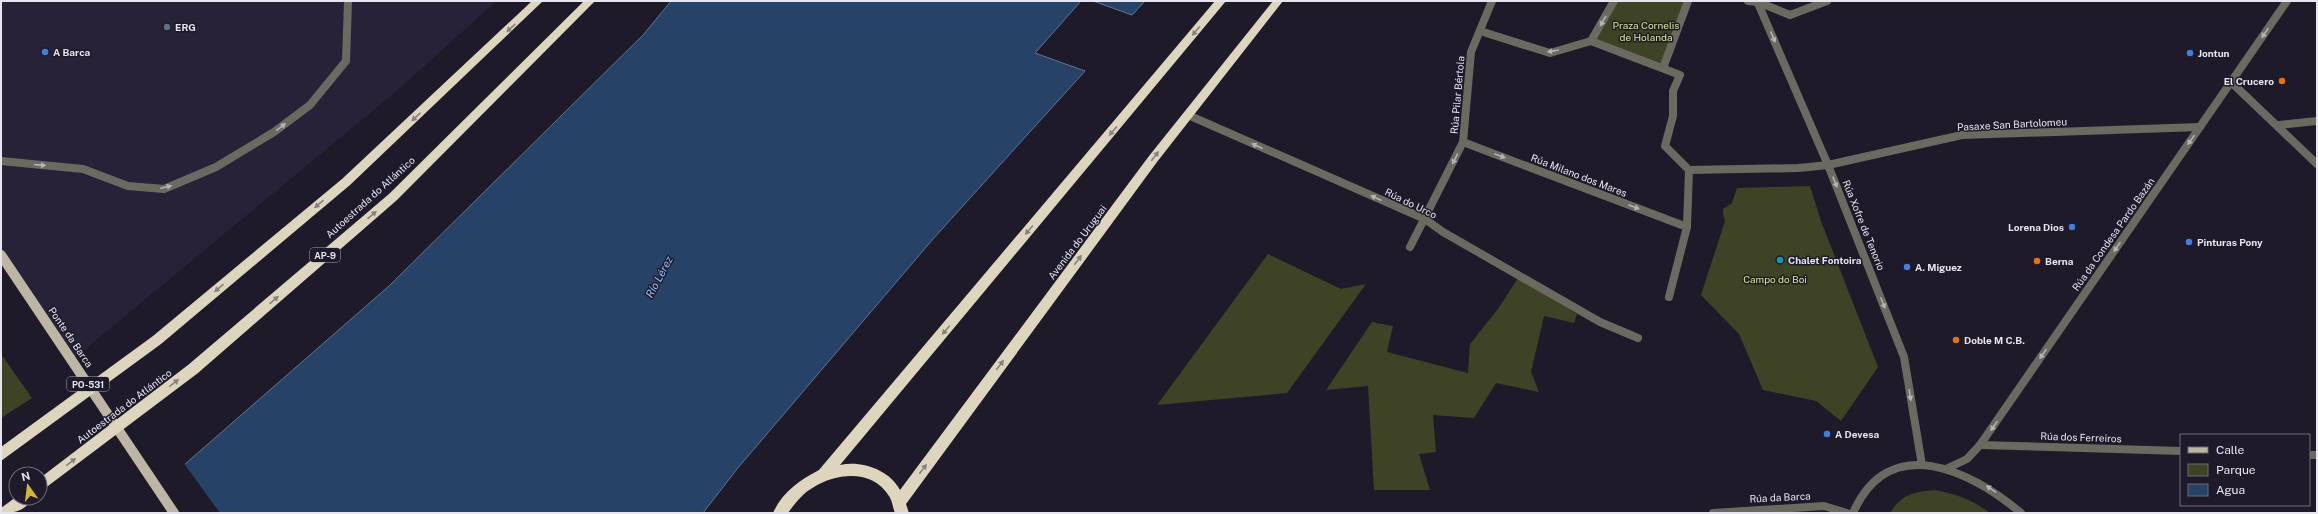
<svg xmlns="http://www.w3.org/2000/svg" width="2318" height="514" viewBox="0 0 2318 514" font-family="'Public Sans',sans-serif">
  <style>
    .built { fill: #272238 }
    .green { fill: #3d4324 }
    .water { fill: #264367; stroke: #607490 }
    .pier { fill: #1e1a2a }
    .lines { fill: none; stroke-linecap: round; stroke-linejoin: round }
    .lane { stroke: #6c6960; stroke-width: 8 }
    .street { stroke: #6c6960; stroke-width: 8 }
    .primary { stroke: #beb6a4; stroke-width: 10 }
    .highway { fill: #ded5bf; fill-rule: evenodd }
    .oneway { fill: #b6b3b6 }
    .oneway2 { fill: #88817c }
    .service-dot { fill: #5c6f8a; stroke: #1e1a2a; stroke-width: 1.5 }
    .shop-dot { fill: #3f7fe0; stroke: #1e1a2a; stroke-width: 1.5 }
    .food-dot { fill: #e8710a; stroke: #1e1a2a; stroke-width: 1.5 }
    .culture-dot { fill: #0f9aa8; stroke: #1e1a2a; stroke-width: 1.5 }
    .labels { text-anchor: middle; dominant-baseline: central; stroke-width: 3; stroke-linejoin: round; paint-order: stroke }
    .shield { fill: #1e1a2a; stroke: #aba8b5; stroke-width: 1 }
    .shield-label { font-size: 9px; font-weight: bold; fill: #e7e5f0 }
    .park-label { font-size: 10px; fill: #d6e79a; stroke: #1e1a2a }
    .poi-label { font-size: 10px; font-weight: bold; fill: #e7e5f0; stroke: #1e1a2a; text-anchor: start }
    .street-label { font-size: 10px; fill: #e7e5f0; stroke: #1e1a2a }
    .water-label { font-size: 11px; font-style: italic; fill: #91c1fe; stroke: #1e1a2a }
  </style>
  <rect width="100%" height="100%" fill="#1e1a2a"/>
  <path class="built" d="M1 1H496L399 89 72 360 1 255Z"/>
  <g class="green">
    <path d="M1614 1H1688L1663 68 1591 41Z"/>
    <path d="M1810 186 1821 221 1878 367 1841 421 1816 401 1763 390 1739 334 1701 295 1725 221 1723 214V209L1732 203 1737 188Z"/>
    <path d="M1268 254 1341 289 1366 284 1287 393 1157 405Z"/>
    <path d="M1518 278 1577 314 1574 323 1544 316 1531 372 1539 392 1496 383 1474 418 1433 415 1436 452 1419 454 1430 490H1374L1368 386 1326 390 1372 322 1393 326 1387 352 1468 373 1470 344 1498 309Z"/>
    <path d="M1 354 32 398 1 418Z"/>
    <path d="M1935 490C1956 494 1973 500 1990 513H1890C1902 494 1913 492 1935 490Z"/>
  </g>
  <g class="water">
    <path d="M671 1H1081L1035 53 1085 71 933 239 737 469 703 513H129L389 286 644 34Z"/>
    <path d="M1093 1H1145L1132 15Z"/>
  </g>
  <path class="pier" d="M183 462 220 513H127L148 492Z"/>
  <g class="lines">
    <path class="lane" d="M1 161 83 169 128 186 164 189 216 167 274 132 310 105 346 61 348 1"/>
    <g class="street">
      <path d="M1748 1 1758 2 1790 15 1827 1"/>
      <path d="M1757 1 1828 165 1904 357 1922 465"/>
      <path d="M1480 31 1550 53 1591 41"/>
      <path d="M1591 41 1680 75 1673 91V116L1665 146 1689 170 1687 227 1669 297"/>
      <path d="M1591 41 1614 1"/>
      <path d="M1663 68 1688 1"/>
      <path d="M2231 82 2317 164"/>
      <path d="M1188 115 1425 219 1443 232 1600 322 1638 338"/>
      <path d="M2279 125 2317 121"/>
      <path d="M1463 142 1687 227"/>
      <path d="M1689 170 1799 168 1828 165 1962 135 2200 127"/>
      <path d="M1410 247 1463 142 1471 52 1492 1"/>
      <path d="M1980 445 2181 451"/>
      <path d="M2309 455H2317"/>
      <path d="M1946 469 1967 459 1980 445 2287 1"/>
      <path d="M1713 513 1824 506 1847 513"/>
      <path d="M1853 513C1889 431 1970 470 2021 513"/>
    </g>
    <path class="primary" d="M1 255 174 513"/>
    <g class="highway">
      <path d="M532 1H543L350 185 161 344 1 461V447L153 336 342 179Z"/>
      <path d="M584 1H595L397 200 198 373 40 492V478L188 365 389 194Z"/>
      <path d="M1215 1H1226L840 465C861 460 890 470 900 490L1149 156 1273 1H1283L1157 162 906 504 909 513H895C893 508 892 500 889 496 872 469 837 473 814 487 803 493 795 503 788 513H773C782 492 800 480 819 470Z"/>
      <path d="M16 497 32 498C26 511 14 513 1 513V508Z"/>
    </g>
  </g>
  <defs><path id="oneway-solid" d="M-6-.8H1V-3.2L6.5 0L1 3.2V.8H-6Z"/></defs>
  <g class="oneway">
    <use href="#oneway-solid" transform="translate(1603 21) rotate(120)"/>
    <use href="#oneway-solid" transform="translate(2265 33) rotate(125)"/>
    <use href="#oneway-solid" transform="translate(1773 37) rotate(67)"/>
    <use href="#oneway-solid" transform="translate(1553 51) rotate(171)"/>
    <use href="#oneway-solid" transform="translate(281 127) rotate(-37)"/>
    <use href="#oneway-solid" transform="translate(2191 140) rotate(125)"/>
    <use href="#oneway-solid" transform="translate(1257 146) rotate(-156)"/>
    <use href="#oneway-solid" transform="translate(1500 156) rotate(21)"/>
    <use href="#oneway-solid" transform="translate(1455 159) rotate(117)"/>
    <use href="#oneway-solid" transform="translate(40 165) rotate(5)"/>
    <use href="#oneway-solid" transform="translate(1835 182) rotate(68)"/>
    <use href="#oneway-solid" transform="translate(166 187) rotate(-14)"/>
    <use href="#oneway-solid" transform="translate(1376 198) rotate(-156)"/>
    <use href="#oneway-solid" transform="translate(1634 207) rotate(21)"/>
    <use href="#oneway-solid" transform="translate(2117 247) rotate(125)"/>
    <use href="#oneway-solid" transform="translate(1883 303) rotate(68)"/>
    <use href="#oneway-solid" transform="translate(2043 354) rotate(125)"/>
    <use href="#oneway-solid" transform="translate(1910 395) rotate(81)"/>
    <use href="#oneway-solid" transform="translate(1994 426) rotate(125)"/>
    <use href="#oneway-solid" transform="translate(1991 489) rotate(-146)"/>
  </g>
  <g class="oneway2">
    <use href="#oneway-solid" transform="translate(511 28) rotate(137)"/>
    <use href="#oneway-solid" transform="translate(1196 31) rotate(130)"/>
    <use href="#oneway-solid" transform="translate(416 117) rotate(137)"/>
    <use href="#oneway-solid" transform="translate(1113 131) rotate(130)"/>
    <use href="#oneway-solid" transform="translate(1155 156) rotate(-52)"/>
    <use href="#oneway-solid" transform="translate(319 204) rotate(140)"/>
    <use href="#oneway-solid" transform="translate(372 215) rotate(-41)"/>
    <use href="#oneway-solid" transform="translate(1029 230) rotate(130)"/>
    <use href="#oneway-solid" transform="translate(1078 260) rotate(-53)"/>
    <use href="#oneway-solid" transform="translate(219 288) rotate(140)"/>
    <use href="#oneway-solid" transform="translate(274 300) rotate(-41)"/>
    <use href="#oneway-solid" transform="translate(946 330) rotate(130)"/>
    <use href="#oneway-solid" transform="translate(1000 365) rotate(-53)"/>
    <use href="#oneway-solid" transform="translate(174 383) rotate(-37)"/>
    <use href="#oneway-solid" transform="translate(71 462) rotate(-37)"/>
    <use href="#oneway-solid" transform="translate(923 469) rotate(-53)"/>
  </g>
  <circle class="service-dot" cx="167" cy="27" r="4"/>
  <g class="shop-dot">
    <circle cx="45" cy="52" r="4"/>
    <circle cx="2190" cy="53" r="4"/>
    <circle cx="2072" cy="227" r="4"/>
    <circle cx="2189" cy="242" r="4"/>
    <circle cx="1907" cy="267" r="4"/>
    <circle cx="1827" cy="434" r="4"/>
  </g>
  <g class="food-dot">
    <circle cx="2282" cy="81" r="4"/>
    <circle cx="2037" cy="261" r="4"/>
    <circle cx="1956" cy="340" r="4"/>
  </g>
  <circle class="culture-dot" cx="1780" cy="260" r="4"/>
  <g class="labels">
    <g class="shield">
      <rect x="310" y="248" width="30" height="14" rx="3"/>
      <rect x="67" y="377" width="42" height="14" rx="3"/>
    </g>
    <g class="shield-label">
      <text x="325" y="255">AP-9</text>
      <text x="88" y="384">PO-531</text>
    </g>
    <g class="park-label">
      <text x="1646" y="25">Praza Cornelis<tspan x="1646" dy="12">de Holanda</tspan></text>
      <text x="1775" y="279">Campo do Boi</text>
    </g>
    <g class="poi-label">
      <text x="175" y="27">ERG</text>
      <text x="53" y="52">A Barca</text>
      <text x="2198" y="53">Jontun</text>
      <text x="2274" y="81" text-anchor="end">El Crucero</text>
      <text x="2064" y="227" text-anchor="end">Lorena Dios</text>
      <text x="2197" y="242">Pinturas Pony</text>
      <text x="1788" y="260">Chalet Fontoira</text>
      <text x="2045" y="261">Berna</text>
      <text x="1915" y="267">A. Miguez</text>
      <text x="1964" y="340">Doble M C.B.</text>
      <text x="1835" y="434">A Devesa</text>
    </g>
    <g class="street-label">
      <text transform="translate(1457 95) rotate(-85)">Rúa Pilar Bértola</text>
      <text transform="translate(2012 124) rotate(-3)">Pasaxe San Bartolomeu</text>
      <text transform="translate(1579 175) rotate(21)">Rúa Milano dos Mares</text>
      <text transform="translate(370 197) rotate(-42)">Autoestrada do Atlántico</text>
      <text transform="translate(1411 203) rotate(26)">Rúa do Urco</text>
      <text transform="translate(1864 225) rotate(68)">Rúa Xofre de Tenorio</text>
      <text transform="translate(2113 234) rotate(-55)">Rúa da Condesa Pardo Bazán</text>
      <text transform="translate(1077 242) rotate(-53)">Avenida do Uruguai</text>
      <text transform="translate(71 337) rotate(56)">Ponte da Barca</text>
      <text transform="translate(124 406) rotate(-37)">Autoestrada do Atlántico</text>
      <text transform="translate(2081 437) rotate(2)">Rúa dos Ferreiros</text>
      <text transform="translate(1780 497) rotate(-3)">Rúa da Barca</text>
    </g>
    <g class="water-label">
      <text transform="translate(659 277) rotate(-62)">Río Lérez</text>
    </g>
  </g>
  <rect width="2318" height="514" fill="none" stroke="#e7e5f0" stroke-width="4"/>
  <rect x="2180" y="434" width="130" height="72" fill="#1e1a2a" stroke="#6e6b79"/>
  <rect x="2188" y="447" width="20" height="6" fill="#beb6a4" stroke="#6e6b79"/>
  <text x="2216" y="454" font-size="12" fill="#e7e5f0">Calle</text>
  <rect x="2188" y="464" width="20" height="12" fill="#3d4324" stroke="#6e6b79"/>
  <text x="2216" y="474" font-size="12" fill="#e7e5f0">Parque</text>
  <rect x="2188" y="484" width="20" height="12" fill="#264367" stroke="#6e6b79"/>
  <text x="2216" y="494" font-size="12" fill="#e7e5f0">Agua</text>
  <g transform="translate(28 486) rotate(346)"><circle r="19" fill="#1e1a2a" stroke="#6e6b79"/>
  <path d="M0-3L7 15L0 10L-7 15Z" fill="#d2b635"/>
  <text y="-6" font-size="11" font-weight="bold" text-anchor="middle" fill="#e7e5f0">N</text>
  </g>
</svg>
